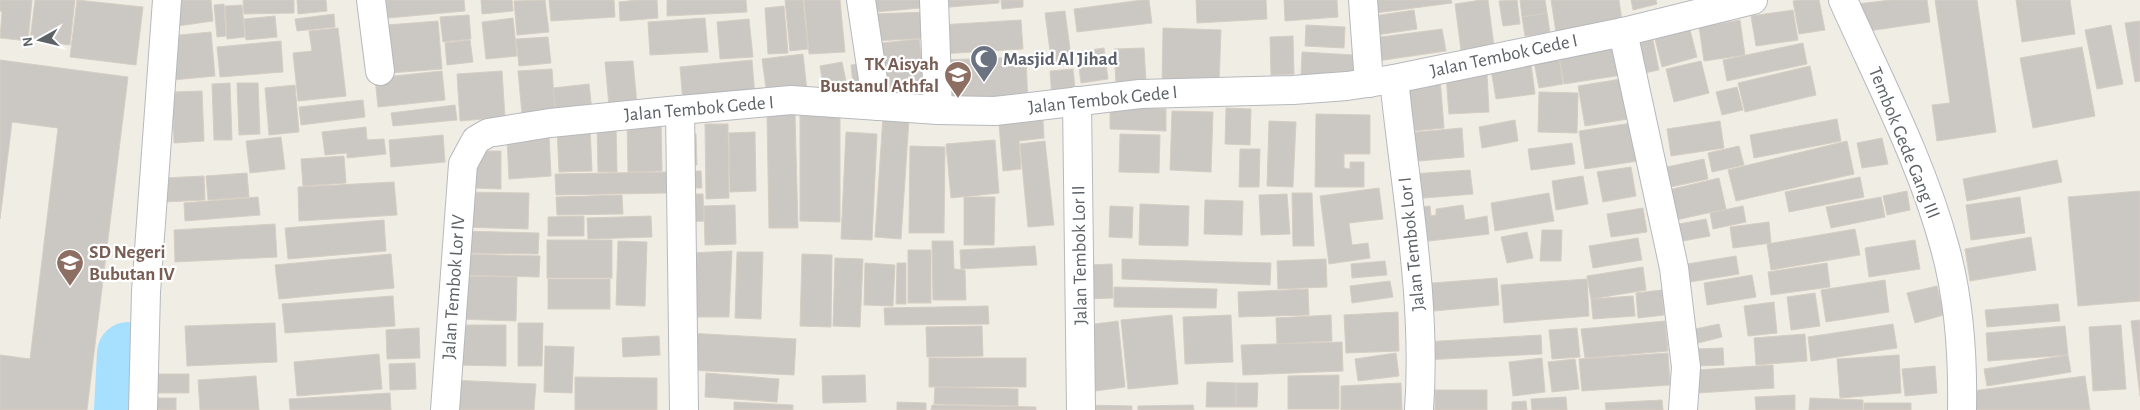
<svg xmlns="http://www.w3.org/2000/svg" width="2140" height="410" viewBox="0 0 2140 410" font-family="'Alegreya Sans',sans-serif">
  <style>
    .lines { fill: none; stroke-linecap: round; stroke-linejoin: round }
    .river { stroke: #a7e0ff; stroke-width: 62 }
    .building { fill: #cbc7c2; stroke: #d6cec3 }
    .minor-casing { stroke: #b6b9bd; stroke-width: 30 }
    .minor { stroke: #fff; stroke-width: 28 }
    .labels { text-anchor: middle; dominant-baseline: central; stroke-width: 4.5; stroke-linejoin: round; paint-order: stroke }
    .street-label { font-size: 19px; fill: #5d6267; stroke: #fff }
    .worship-label { font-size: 19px; font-weight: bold; fill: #5b616d; stroke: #fff; text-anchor: start }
    .education-label { font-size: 19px; font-weight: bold; fill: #785e54; stroke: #fff; text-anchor: end }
  </style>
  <rect width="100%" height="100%" fill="#f0ede5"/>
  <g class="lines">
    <path class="river" d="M125 410 128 353"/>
  </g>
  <g class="building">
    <path d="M0 0H32L28 41 0 38 2 12 0 11Z"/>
    <path d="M35 0H75L70 45 30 40Z"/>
    <path d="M77 0 143 7 136 65 70 57Z"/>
    <path d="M175 0H211L213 21 178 26Z"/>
    <path d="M243 0H294V13L244 14Z"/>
    <path d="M297 0H326L327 11 298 14Z"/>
    <path d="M386 0H464L465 11 388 18Z"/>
    <path d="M481 0H512L513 11 482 14Z"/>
    <path d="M545 0 549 32 517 35 514 1Z"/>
    <path d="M549 0H614L615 17 551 21Z"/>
    <path d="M637 0H657L658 18 620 21 619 2Z"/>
    <path d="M667 0H746L747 12 667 16Z"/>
    <path d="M785 0H803L808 49 790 51Z"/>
    <path d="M804 0H840L845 52 809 54Z"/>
    <path d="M864 0H930L931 7 865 13Z"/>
    <path d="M937 0H999V3L938 8Z"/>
    <path d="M1001 0H1023V7L1002 9Z"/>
    <path d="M1142 0H1149L1152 23 1077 32 1074 9Z"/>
    <path d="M1196 0H1266L1267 19 1197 23Z"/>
    <path d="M1284 0H1337L1338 17 1285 21Z"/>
    <path d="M1366 0H1451L1452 3 1368 14Z"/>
    <path d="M1481 0H1488L1494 46 1461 50 1455 4Z"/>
    <path d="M1517 0 1520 24 1503 26 1499 1Z"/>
    <path d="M1520 0H1545L1547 13 1522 17Z"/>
    <path d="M1551 0H1619L1623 28 1557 39Z"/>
    <path d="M1631 0H1656L1657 4 1633 10Z"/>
    <path d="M1801 0H1819L1825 30 1799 34 1793 1Z"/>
    <path d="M1891 0H1927L1930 22 1861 32 1857 4Z"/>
    <path d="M1935 0H1977L1996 132 1937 141 1932 105 1950 103Z"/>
    <path d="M2016 0H2070L2075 34 2022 42Z"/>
    <path d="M224 4 226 36 217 37 214 5Z"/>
    <path d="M242 5 245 37 227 39 225 6Z"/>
    <path d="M784 6 788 53 768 54 765 8Z"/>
    <path d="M1414 10 1417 29 1370 36 1367 17Z"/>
    <path d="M1793 10 1798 40 1756 46 1751 16Z"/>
    <path d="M1065 11 1072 64 1052 66 1045 13Z"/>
    <path d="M927 12 929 38 873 41 872 14Z"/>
    <path d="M1547 13 1550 33 1525 36 1522 17Z"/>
    <path d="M334 14 335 27 297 31 295 19Z"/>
    <path d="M469 15 471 39 443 42 440 17Z"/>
    <path d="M275 16 277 37 246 40 244 19Z"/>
    <path d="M513 18 517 56 486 59 482 22Z"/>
    <path d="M705 18 708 52 650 55 648 22Z"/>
    <path d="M749 19 753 57 720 59 717 22Z"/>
    <path d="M1021 20 1023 49 941 54 939 25Z"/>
    <path d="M1740 20 1745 55 1704 61 1699 27Z"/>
    <path d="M438 21 442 69 390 73 386 25Z"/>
    <path d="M2140 21V81L2135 82 2125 23Z"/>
    <path d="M1306 25 1345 27 1344 48 1305 46Z"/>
    <path d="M2111 25 2123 84 2097 89 2085 30Z"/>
    <path d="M1689 26 1697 57 1662 67 1654 35Z"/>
    <path d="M338 28 346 96 298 101 293 53 312 51 309 31Z"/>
    <path d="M1163 28 1221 30 1219 86 1162 84Z"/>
    <path d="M1442 29 1446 51 1377 61 1373 38Z"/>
    <path d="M211 32 215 76 173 80 169 36Z"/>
    <path d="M1652 35 1659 70 1634 75 1627 40Z"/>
    <path d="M1293 36 1294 74 1271 75 1270 37Z"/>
    <path d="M548 37 551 63 519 66 516 39Z"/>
    <path d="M919 39 922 61 874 66 872 44Z"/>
    <path d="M1616 39 1622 75 1564 84 1558 48Z"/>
    <path d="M470 40 473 62 447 65 445 43Z"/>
    <path d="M281 41 283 72 220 77 217 47Z"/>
    <path d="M1803 43 1807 64 1727 81 1723 60Z"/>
    <path d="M2082 47 2095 116 2033 128 2020 58Z"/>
    <path d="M1104 48 1108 79 1081 83 1077 52Z"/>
    <path d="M1144 48 1146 82 1116 84 1114 49Z"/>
    <path d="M1302 52 1354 55 1353 79 1301 76Z"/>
    <path d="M1558 52 1563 84 1539 88 1533 56Z"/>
    <path d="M803 54 807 91 767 96 762 59Z"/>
    <path d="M1026 57 1028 106 941 108 939 60Z"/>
    <path d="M0 60 128 77 87 410H0V355L30 359 58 128 12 122 0 219Z"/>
    <path d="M752 60 755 97 683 103 680 67Z"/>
    <path d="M633 61 637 104 609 106 605 62Z"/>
    <path d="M1701 61 1709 93 1674 102 1666 69Z"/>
    <path d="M842 62 847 86 824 91 820 66Z"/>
    <path d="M868 63 871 93 854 94 851 65Z"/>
    <path d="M923 63 925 85 880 90 878 68Z"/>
    <path d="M1531 64 1535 94 1496 99 1491 70Z"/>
    <path d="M1810 66 1816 95 1745 112 1738 83Z"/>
    <path d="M552 69 555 112 522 114 518 71Z"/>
    <path d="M1073 69 1076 98 1052 100 1050 71Z"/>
    <path d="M442 71 445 100 378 107 375 78Z"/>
    <path d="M502 71 505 117 460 121 457 74Z"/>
    <path d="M1487 73 1489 112 1449 114 1446 76Z"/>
    <path d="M1440 78 1444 128 1402 132 1398 81Z"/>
    <path d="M1621 79 1628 119 1585 126 1578 86Z"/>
    <path d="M230 83 232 140H214L212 84Z"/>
    <path d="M237 83H258L260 134 239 135Z"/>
    <path d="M589 84 592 110 556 114 553 88Z"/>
    <path d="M295 85 299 132 269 135 265 88Z"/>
    <path d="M1737 87 1743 110 1722 115 1716 92Z"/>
    <path d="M931 88 933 102 910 105 908 90Z"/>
    <path d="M202 91 204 141 174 143 172 92Z"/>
    <path d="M1539 92 1578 93 1577 133 1538 132Z"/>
    <path d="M363 100 365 117 301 125 299 107Z"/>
    <path d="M455 105 457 120 393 126 391 113Z"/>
    <path d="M1110 107 1166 109V131L1110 129Z"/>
    <path d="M1226 108 1251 109 1250 145 1225 144Z"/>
    <path d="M1172 111 1213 112 1211 172 1170 170Z"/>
    <path d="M795 114 798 228H769L767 115Z"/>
    <path d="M1316 114 1370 115V154H1344V168L1350 169V162H1364V187H1315Z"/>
    <path d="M800 115H840V222L800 221Z"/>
    <path d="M883 116 909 119 901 239 875 237Z"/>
    <path d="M661 119 662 171 628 172 627 120Z"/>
    <path d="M1837 119 1841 141 1754 158 1750 135Z"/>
    <path d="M1043 120 1044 138 1019 141 1021 169 1003 171 999 125Z"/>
    <path d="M1515 120 1518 141 1482 148 1479 127Z"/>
    <path d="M1269 121 1296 122 1293 187 1267 186Z"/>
    <path d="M1720 121 1724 148 1671 156 1667 129Z"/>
    <path d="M1632 123 1638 161 1585 169 1579 131Z"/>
    <path d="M597 124H616L617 172H598Z"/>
    <path d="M705 124H728L729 198 706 199Z"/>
    <path d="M590 126 592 171 559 172 557 127Z"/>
    <path d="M366 127 367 140 384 139 386 154 347 158V153L325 155 322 132Z"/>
    <path d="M1462 128 1464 157 1408 162 1406 133Z"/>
    <path d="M755 132 756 191 730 192 729 133Z"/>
    <path d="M846 132 877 134 872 240 841 239Z"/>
    <path d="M549 134 551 176 509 179 507 137Z"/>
    <path d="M696 134 697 165 686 164 685 135Z"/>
    <path d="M1120 134 1160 135 1159 173 1119 172Z"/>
    <path d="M443 135 445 162 391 167 389 140Z"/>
    <path d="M281 137 285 169 250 173 246 141Z"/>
    <path d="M1882 138 1888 164 1862 168 1857 143Z"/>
    <path d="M995 140 999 193 951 198 946 144Z"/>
    <path d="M1045 141 1054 225 1028 227 1020 144Z"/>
    <path d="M1847 141 1854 174 1736 201 1728 170Z"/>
    <path d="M1572 143 1575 164 1531 170 1528 149Z"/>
    <path d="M910 146 945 147 944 233H909Z"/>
    <path d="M1739 146 1744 165 1712 172 1708 153Z"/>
    <path d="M1240 149H1260L1259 187H1239Z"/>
    <path d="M473 151H501V189L473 188Z"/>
    <path d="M344 156 346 183 303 186 301 159Z"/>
    <path d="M1704 159 1708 179 1666 188 1662 168Z"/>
    <path d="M2057 160 2062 182 1967 201 1963 179Z"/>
    <path d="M1631 167 1636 196 1603 202 1597 172Z"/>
    <path d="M1470 170 1473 194 1412 199 1411 174Z"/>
    <path d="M684 171H701L702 188H685Z"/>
    <path d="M667 172V193L556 195 555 174Z"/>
    <path d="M247 173 249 197 208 200 206 176Z"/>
    <path d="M204 176 205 200 164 202 163 178Z"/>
    <path d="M1583 176 1588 204 1556 210 1552 181Z"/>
    <path d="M1860 177 1864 197 1789 212 1785 192Z"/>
    <path d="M1719 178 1726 209 1667 222 1660 192Z"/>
    <path d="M394 182 397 215 299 221 298 187Z"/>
    <path d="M1379 188 1383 219 1349 223 1352 245 1368 243 1370 258 1329 264 1320 196Z"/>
    <path d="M1907 191 1910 210 1887 215 1883 196Z"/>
    <path d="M2140 191V301L2078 306 2068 197Z"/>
    <path d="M463 192 529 193 528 229 462 227Z"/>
    <path d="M1292 193H1312L1314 246H1293Z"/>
    <path d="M1549 193 1554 221 1495 231 1491 203Z"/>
    <path d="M683 194H703L704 221 684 222Z"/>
    <path d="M1287 194 1290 234 1261 235 1259 195Z"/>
    <path d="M622 195 623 214 557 215 556 197Z"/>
    <path d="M258 197 260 215 185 221 184 203Z"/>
    <path d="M964 197H995L994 245H964Z"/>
    <path d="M1881 197 1885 217 1831 228 1826 207Z"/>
    <path d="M2020 197 2025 233 1971 240 1966 205Z"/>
    <path d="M1205 200 1243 201 1242 235 1204 234Z"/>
    <path d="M1140 204 1189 206 1188 246 1139 245Z"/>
    <path d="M735 205 736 244 705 245 704 206Z"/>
    <path d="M1463 205 1465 220 1487 216 1489 234 1421 242 1418 207 1430 206 1431 216 1436 215V209Z"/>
    <path d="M1110 206 1133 207 1132 238 1109 237Z"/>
    <path d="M1743 206 1746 222 1713 229 1710 213Z"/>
    <path d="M1643 208 1647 232 1611 237 1607 214Z"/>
    <path d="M584 216V236H548V217Z"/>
    <path d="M651 216 652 237 588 239 587 218Z"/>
    <path d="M1706 219 1710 236 1672 243 1668 226Z"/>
    <path d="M384 220 386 251 288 259 285 228Z"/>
    <path d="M1769 222 1771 243 1733 248 1730 227Z"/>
    <path d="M275 224 277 257 175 262 174 230Z"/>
    <path d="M1855 229 1860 255 1771 270 1767 244Z"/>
    <path d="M1542 230H1562L1561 261H1540Z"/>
    <path d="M462 231 539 233 538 254 462 253Z"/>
    <path d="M1527 232 1533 258 1507 263 1501 237Z"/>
    <path d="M2031 237 2036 270 1970 281 1965 249Z"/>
    <path d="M1638 238 1642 260 1593 268 1589 246Z"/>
    <rect x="547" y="240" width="65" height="38"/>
    <path d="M1915 240 1920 269 1869 277 1865 248Z"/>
    <path d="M618 241 647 242 645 306 616 305Z"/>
    <path d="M932 241H953L954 269 965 270 966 300H933Z"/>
    <path d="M1035 246 1037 265 961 269 960 250Z"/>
    <rect x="908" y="250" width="23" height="53"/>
    <path d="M732 251 729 317H692V253Z"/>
    <path d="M737 252H763L761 319 735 318Z"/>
    <path d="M391 254 394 288 279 299 275 265Z"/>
    <path d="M460 254 540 256 539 277 459 275Z"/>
    <path d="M802 254 832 255 831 327 800 326Z"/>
    <path d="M1736 256 1739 274 1684 283 1681 265Z"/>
    <path d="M835 258 863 259 860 327 833 326Z"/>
    <path d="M1122 259 1271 263 1270 285 1122 279Z"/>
    <path d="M1326 259 1327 287 1278 289 1277 261Z"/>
    <path d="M1385 261 1387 275 1352 278 1351 264Z"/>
    <path d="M865 263 895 265 893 306 864 305Z"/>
    <path d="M897 263H906V304H896Z"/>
    <path d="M1827 263 1830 287 1771 295 1768 272Z"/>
    <path d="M1112 264 1113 298 1087 299V265Z"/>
    <path d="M1643 267 1646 290 1591 299 1587 276Z"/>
    <path d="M1752 275 1756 297 1707 305 1704 283Z"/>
    <path d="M458 276 517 277 516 321 457 319Z"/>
    <path d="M1497 278 1499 305 1423 312 1420 284Z"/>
    <rect x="548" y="279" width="62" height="30"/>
    <path d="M1587 279 1589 316 1504 323 1501 285Z"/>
    <path d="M1885 280 1889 312 1826 322 1821 290Z"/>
    <path d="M1390 281 1393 297 1352 303 1350 286Z"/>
    <path d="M1937 286 1944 315 1915 323 1907 293Z"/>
    <path d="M1114 287 1217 289 1216 308 1114 307Z"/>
    <path d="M1308 289 1309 315 1239 317 1238 292Z"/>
    <path d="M1662 290 1664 315 1638 318 1636 293Z"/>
    <path d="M1815 293 1820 326 1791 330 1787 297Z"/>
    <path d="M393 296 395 326 285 333 282 304Z"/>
    <path d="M1633 296 1635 316 1593 319 1591 299Z"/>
    <path d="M1774 302 1777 333 1748 336 1744 306Z"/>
    <path d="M2058 304 2060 321 1987 327 1985 310Z"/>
    <path d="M988 306 989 324 885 325 884 308Z"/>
    <path d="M1398 312 1399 351 1346 353 1344 315Z"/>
    <path d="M1172 315 1178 384 1128 389 1121 320Z"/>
    <path d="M1231 315 1233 362 1185 364 1183 317Z"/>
    <path d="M1331 315 1332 341 1277 344 1276 318Z"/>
    <path d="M2140 320V396L2131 321Z"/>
    <path d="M1118 321 1125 387 1095 391 1087 325Z"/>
    <path d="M1665 321 1668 351 1585 358 1581 329Z"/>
    <path d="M275 323 277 362 187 366 185 326Z"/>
    <path d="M518 323H543L542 366H518Z"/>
    <path d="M1719 324 1722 337 1698 343 1695 329Z"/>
    <path d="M1893 324 1897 348 1811 361 1808 337Z"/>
    <path d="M455 325H506V366L454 365Z"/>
    <path d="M2121 325 2126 389 2093 391 2089 327Z"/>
    <path d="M982 326 983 356 927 357 926 327Z"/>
    <path d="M2065 326 2068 355 1988 361 1986 333Z"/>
    <path d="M419 328 420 358 387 359 386 330Z"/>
    <path d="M1577 328 1580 357 1552 359 1549 330Z"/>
    <path d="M688 333 796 339 794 375 686 370Z"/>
    <path d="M1805 334 1807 361 1756 365 1754 338Z"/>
    <path d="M1541 335 1542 354 1424 360 1423 342Z"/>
    <path d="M659 336 660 355 623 357 622 338Z"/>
    <path d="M1342 342 1343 371 1243 375 1241 345Z"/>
    <path d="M545 346 574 347 572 393 544 392Z"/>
    <path d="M1723 348 1724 365 1698 366 1697 349Z"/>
    <path d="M1396 353 1399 376 1358 381 1355 359Z"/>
    <path d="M1668 353 1670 385 1582 391 1579 359Z"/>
    <path d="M379 354 382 389 297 396 294 362Z"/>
    <path d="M1899 355 1901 393 1840 398 1837 359Z"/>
    <path d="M2068 355 2071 372 1987 386 1984 369Z"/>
    <rect x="929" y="358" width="97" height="29"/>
    <path d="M1542 358 1545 392 1513 396 1509 362Z"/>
    <path d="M1575 359 1579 389 1552 392 1548 362Z"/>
    <path d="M415 363 416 389 390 390 389 364Z"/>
    <path d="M1773 365 1774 388 1698 393 1697 370Z"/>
    <path d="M1935 366 1937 393 1905 396 1902 369Z"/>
    <path d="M706 373 779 379 777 402 705 397Z"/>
    <path d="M154 374H189V393H155Z"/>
    <path d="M865 375 866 402 823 403 822 376Z"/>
    <path d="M1339 375V409H1288V376Z"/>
    <path d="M256 376 259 410H200L198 380Z"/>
    <path d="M2085 376 2090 410H1975L1972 391Z"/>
    <path d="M575 377 657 378V410H575Z"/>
    <path d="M451 380 536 384 534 410H449Z"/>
    <path d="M1207 382 1236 383V407H1206Z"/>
    <path d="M1236 383H1258L1257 407H1236Z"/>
    <path d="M1401 383 1402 410H1341V386Z"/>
    <path d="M935 387 1018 389V406L934 404Z"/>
    <rect x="1435" y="390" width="52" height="20"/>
    <path d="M390 393 391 410H290L289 399Z"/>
    <path d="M1795 395V410H1756L1755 397Z"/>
    <path d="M1566 397 1567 410H1532L1531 399Z"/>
    <rect x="147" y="398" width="29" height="12"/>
    <path d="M1810 398 1863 400V410H1809Z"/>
    <path d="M1662 400 1663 410H1606L1605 403Z"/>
    <path d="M1526 401 1527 410H1512V402Z"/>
    <path d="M734 402 793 405V410H734Z"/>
    <path d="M897 402 926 403V410H897Z"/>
    <rect x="1864" y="403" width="47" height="7"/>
    <path d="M932 405 1036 407V410H931Z"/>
    <path d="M1087 405 1132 406V410H1087Z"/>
    <path d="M1193 405 1194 410H1138V406Z"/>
  </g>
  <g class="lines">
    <defs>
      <g id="minor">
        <path d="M371 0 380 71"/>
        <path d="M861 0 877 106"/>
        <path d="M934 0 938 110"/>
        <path d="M1363 0 1369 83"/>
        <path d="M1843 0C1879 81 1922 162 1945 248 1959 299 1963 358 1962 410"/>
        <path d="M1623 32 1674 268 1686 367 1683 410"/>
        <path d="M1394 79C1405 189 1427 299 1419 410"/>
        <path d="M1077 101 1081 410"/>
        <path d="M680 110 684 410"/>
        <path d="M143 410 146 292 167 0"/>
        <path d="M445 410 463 164 476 140 488 133 550 123 669 111 791 100 938 110 995 111 1140 94 1293 90 1347 86 1394 79 1623 32 1753 0"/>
      </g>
    </defs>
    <use href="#minor" class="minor-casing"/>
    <use href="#minor" class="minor"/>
  </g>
  <defs>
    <symbol id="mosque-pin" viewBox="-11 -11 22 30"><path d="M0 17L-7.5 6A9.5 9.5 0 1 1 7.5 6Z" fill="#6b7280" stroke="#fff"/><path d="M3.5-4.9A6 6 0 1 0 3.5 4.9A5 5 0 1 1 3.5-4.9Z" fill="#fff"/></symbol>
    <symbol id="school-pin" viewBox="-11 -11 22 30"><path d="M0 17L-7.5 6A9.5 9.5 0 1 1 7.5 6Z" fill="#8d6e63" stroke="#fff"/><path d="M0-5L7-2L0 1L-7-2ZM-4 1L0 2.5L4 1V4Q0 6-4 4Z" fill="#fff"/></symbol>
  </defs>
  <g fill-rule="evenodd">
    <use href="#mosque-pin" x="968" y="43" width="32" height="43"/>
    <use href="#school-pin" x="942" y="59" width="32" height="43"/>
    <use href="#school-pin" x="54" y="247" width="32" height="43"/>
  </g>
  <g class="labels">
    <g class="street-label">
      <text transform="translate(1504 56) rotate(-12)">Jalan Tembok Gede I</text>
      <text transform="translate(1103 100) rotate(-6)">Jalan Tembok Gede I</text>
      <text transform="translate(699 109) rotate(-5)">Jalan Tembok Gede I</text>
      <text transform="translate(1904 143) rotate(68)">Tembok Gede Gang III</text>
      <text transform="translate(1412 244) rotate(-96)">Jalan Tembok Lor I</text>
      <text transform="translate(1080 255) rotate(-91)">Jalan Tembok Lor II</text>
      <text transform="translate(454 287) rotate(-86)">Jalan Tembok Lor IV</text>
    </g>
    <g class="worship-label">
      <text x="1003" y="59">Masjid Al Jihad</text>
    </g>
    <g class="education-label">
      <text x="939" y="64">TK Aisyah<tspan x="939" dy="22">Bustanul Athfal</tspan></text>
      <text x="89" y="252" text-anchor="start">SD Negeri<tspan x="89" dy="22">Bubutan IV</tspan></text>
    </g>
  </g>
  <g transform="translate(40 40) rotate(262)" stroke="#ffffff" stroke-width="4" paint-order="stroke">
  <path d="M0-4L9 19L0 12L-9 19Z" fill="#5d6267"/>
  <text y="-8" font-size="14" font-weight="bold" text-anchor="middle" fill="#5d6267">N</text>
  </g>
</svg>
